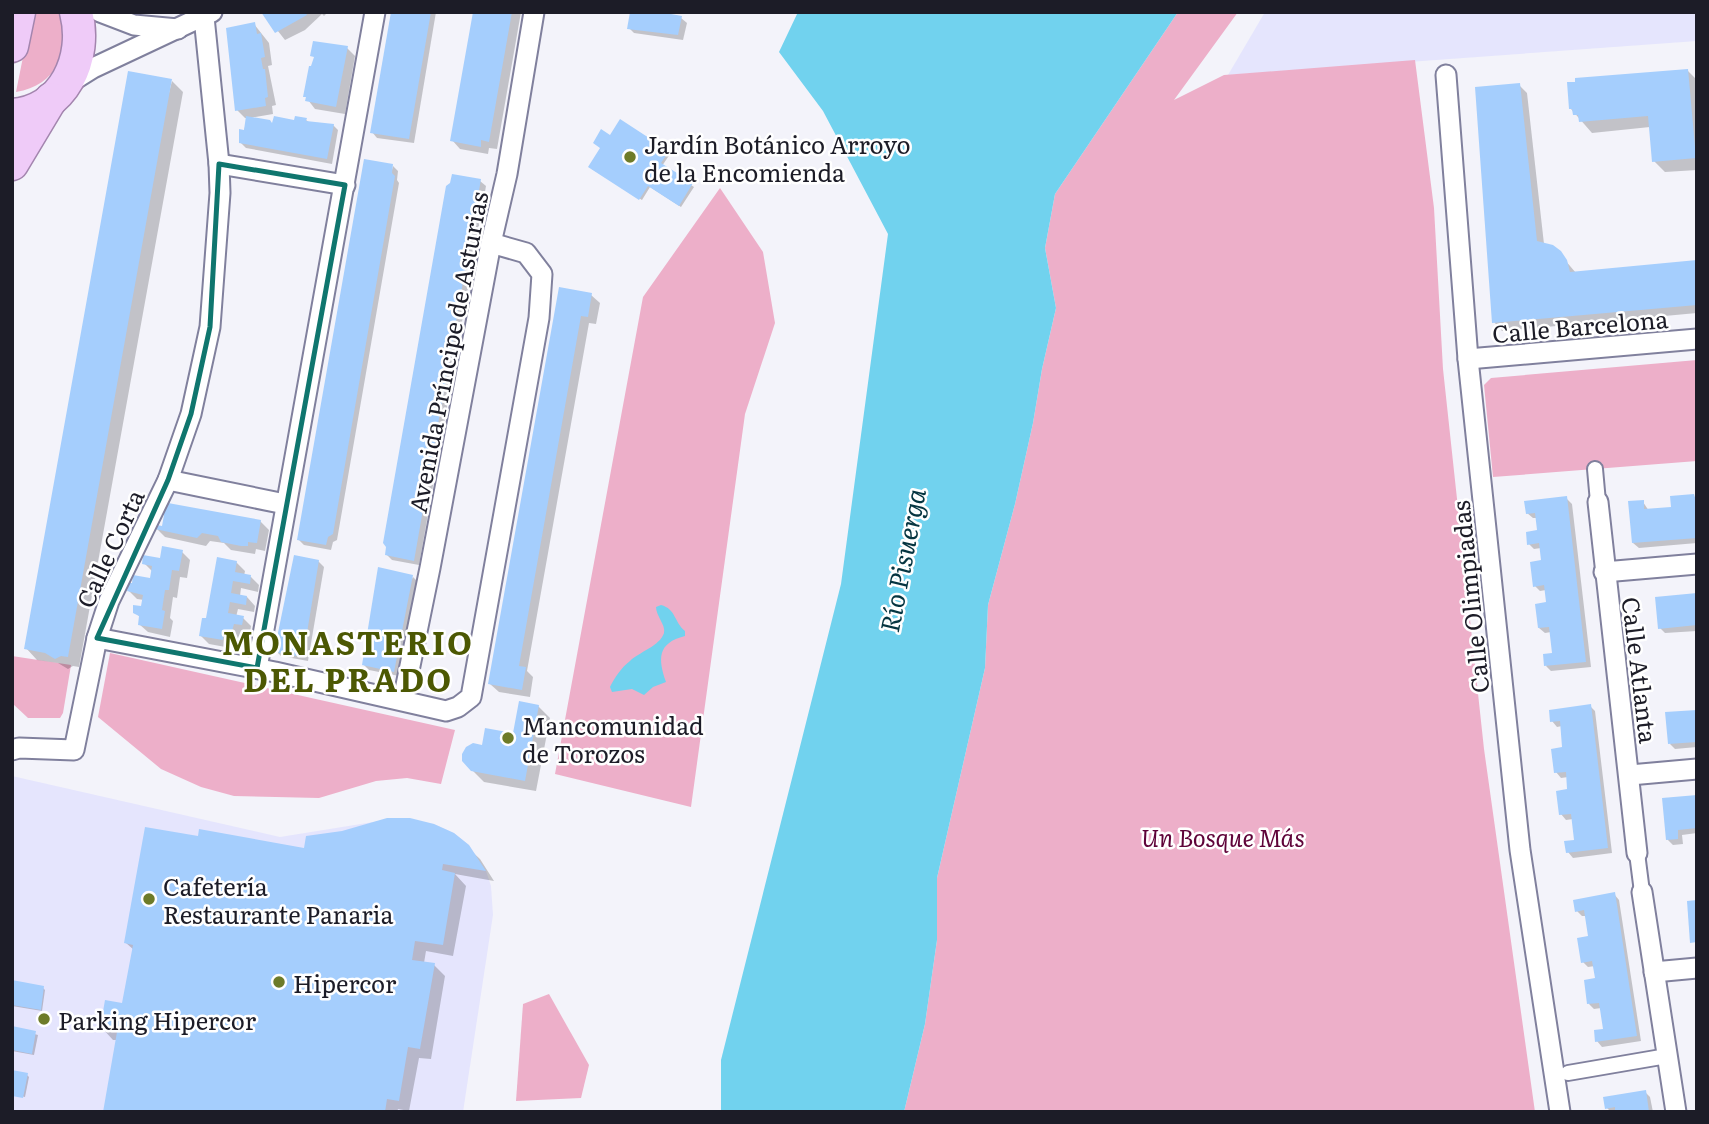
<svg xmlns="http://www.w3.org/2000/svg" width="1709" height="1124" viewBox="0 0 1709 1124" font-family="Literata,serif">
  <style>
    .built { fill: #e5e5fd }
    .green { fill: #edafc9 }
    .water { fill: #71d2ee }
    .shadow { fill: #0003 }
    .building { fill: #a5cefd }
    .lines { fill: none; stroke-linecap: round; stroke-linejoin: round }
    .pedestrian-casing { stroke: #80809d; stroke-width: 18 }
    .minor-casing { stroke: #80809d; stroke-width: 23 }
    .trunk-casing { stroke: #a385ae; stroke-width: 35 }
    .pedestrian { stroke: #fff; stroke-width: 14 }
    .minor { stroke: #fff; stroke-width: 19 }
    .trunk { stroke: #efcbf8; stroke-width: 32 }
    .marked { fill: none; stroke: #0f766e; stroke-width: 5; stroke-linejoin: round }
    .poi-dot { fill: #6d7b29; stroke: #fff; stroke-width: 2.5 }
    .labels { text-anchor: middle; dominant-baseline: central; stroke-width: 5; stroke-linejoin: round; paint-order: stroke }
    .poi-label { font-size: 24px; fill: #1c1c27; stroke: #fff; text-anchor: start }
    .street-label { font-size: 24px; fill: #1c1c27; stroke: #fff }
    .park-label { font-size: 24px; font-style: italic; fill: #5f0339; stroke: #fff }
    .water-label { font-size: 26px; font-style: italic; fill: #053541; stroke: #fff }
    .district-label { font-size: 32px; font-weight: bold; letter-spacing: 2px; fill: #4c5803; stroke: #fff }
  </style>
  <rect width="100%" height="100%" fill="#f3f3fa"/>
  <g class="built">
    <path d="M1265 12H1697V41L1228 75Z"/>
    <path d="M12 776 280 837 398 818 434 824 454 833 469 845 486 871 491 886 493 915 463 1112H12Z"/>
  </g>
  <g class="green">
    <path d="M32 12H58C74 49 56 86 16 92Z"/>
    <path d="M1178 12H1238L1174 100 1224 75 1415 60 1434 208 1443 369 1484 749 1535 1112H904L925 1024 937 940V878L985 668 988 605 1015 504 1033 423 1042 369 1056 308 1045 248 1055 194Z"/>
    <path d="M720 188 763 252 775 323 745 414 691 807 555 774 643 297Z"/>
    <path d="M1697 360V461L1493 477 1484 385 1491 378Z"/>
    <path d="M110 653 455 730 441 784 407 778 376 781 319 798 234 796 201 787 161 769 98 717Z"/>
    <path d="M12 656 71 665 63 713 60 718H28L12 703Z"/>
    <path d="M549 994 589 1065 581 1098 516 1101 523 1004Z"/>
  </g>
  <g class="water">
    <path d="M798 12H1178L1055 194 1045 248 1056 308 1042 369 1033 423 1015 504 988 605 985 668 937 878V940L925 1024 904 1112H721V1060L841 584 888 234 823 111 779 52Z"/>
    <path d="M661 605C676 609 674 622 685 631V636C657 643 658 659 666 682L653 687 644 695 632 689 612 692 610 687C615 677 621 668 630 661 639 652 660 646 664 633 666 625 656 616 656 607Z"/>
  </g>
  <g class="shadow">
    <path d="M263 12H328L324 16 322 14 305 30 285 40Z"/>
    <path d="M393 12H436L414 143 377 138 372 132Z"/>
    <path d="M475 12H521L497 149 489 148 488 154 460 149 452 140Z"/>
    <path d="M681 18 687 23 683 40 634 33 629 28Z"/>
    <path d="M254 24 269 43 272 65 268 66 276 105 272 106 273 114 249 118 274 126 306 120 310 123 333 125 338 130 332 164 246 148 240 142 248 118H245L237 110Z"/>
    <path d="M347 48 355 56 345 114 315 109 305 96Z"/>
    <path d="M1687 70 1697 80V170L1665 172 1654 161 1650 127 1592 133 1571 109Z"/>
    <path d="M172 81 183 92 79 667 73 666 68 669 58 663 37 660 26 648Z"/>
    <path d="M1519 85 1527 93 1544 244 1559 253 1576 273 1697 262V313L1502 331 1494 322Z"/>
    <path d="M611 137 668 152 670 154 662 166 694 187 681 207 650 187 642 200 592 169 602 148Z"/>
    <path d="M393 166 398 171 397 180 399 183 337 540 333 542 331 550 304 545 299 540Z"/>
    <path d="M480 181 486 186 419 565 392 560 387 555Z"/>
    <path d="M560 289 591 295 600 303 596 324 589 323 527 671 533 677 530 697 499 692 490 684Z"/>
    <path d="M1693 496 1697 499V543L1639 548 1633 543 1643 502 1649 511 1673 509Z"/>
    <path d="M1566 498 1572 504 1591 667 1551 671 1546 666 1554 655 1551 632 1545 633 1539 628 1548 604 1546 590 1540 591 1535 586 1543 562 1541 548 1534 549 1529 544 1539 532 1537 518H1533L1527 513Z"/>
    <path d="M260 521 269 530 265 551 256 549 255 554 231 550 224 543 210 541 206 546 165 537 157 529Z"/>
    <path d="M182 552 190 560 187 578 180 577 177 598 173 597 170 618 173 621 170 637 148 632 139 624 141 618 135 612 142 608 144 600 137 599 129 591 151 580 153 572 144 563 161 560Z"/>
    <path d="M318 561 324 567 308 661 281 656 276 651Z"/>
    <path d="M236 562 245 571 244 576 251 577 259 585 258 592 241 588 240 596 247 597 255 606 254 612 238 609 236 617 243 618 251 626 250 633 242 631 239 640H232L231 648 209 644 201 636Z"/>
    <path d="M413 577 418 582 399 676 369 670 364 665Z"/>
    <path d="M1697 595V631L1665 633 1660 628Z"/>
    <path d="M538 706 550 718 536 791 484 782 466 764 484 747 515 735Z"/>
    <path d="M1590 706 1595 711 1612 853 1573 858 1568 852 1576 841 1573 819 1566 820 1561 814 1569 791 1568 777 1561 778 1556 772 1564 749 1562 726 1557 727 1552 721Z"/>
    <path d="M1697 711V747L1675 749 1670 744Z"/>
    <path d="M1697 797V833L1682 835 1683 844 1673 845 1667 839Z"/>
    <path d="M199 838 306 850 467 847 480 859 494 881 455 874 466 886 453 956 426 951 424 963 434 965 445 976 431 1059 419 1058 409 1111 398 1109 397 1112H105L118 1040H113L102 1028 124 1005 134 950 126 943Z"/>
    <path d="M1614 894 1619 900 1641 1041 1602 1047 1597 1041 1605 1030 1601 1008 1594 1009 1589 1004 1597 980 1595 966 1588 967 1583 962 1590 938 1587 916H1582L1577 911Z"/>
    <path d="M12 982 43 988 45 990 42 1011 12 1006Z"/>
    <path d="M12 1028 38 1035 34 1055 12 1051Z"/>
    <path d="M27 1075 29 1077 25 1097 12 1094Z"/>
    <path d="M1645 1092 1650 1097 1653 1112H1611L1607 1108Z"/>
  </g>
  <g class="building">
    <path d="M261 12H305L307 15 275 33Z"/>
    <path d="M391 12H431L409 139 370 133Z"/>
    <path d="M473 12H512L489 142 481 140V147L450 141Z"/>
    <path d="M630 12H660L682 16 678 35 627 29Z"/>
    <path d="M255 22 257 34 261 33 265 57 261 58 263 69H265L268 97 265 98 266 106 235 111 226 28Z"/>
    <path d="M313 41 348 46 336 107 305 101 306 97H303L309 66H311L314 57 310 56Z"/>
    <path d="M1688 69 1696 158 1652 162 1648 116 1579 122 1578 115H1573L1572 109H1569L1567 82H1575V78Z"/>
    <path d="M128 71 172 79 68 657 61 656 55 659 45 653 24 649Z"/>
    <path d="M1520 83 1537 241 1553 245 1561 251 1567 260 1570 272 1697 260V305L1492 323 1475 87Z"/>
    <path d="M246 116 270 120 272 123 274 116 294 120 295 116 307 118 306 121 334 124 327 159 239 143V129L244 130Z"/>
    <path d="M620 119 669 151 661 163 693 183 679 206 648 186 639 200 588 167 600 148 593 143 601 129 610 135Z"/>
    <path d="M364 159 393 164 392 173 395 176 333 534 328 537 326 545 297 540Z"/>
    <path d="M452 174 481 179 414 561 385 555 386 547 383 543 446 186 450 183Z"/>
    <path d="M559 287 592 293 588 317 581 316 519 666 526 667 522 690 488 684Z"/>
    <path d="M1694 494 1697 505V538L1632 543 1628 501 1644 500V509L1671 507 1670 496Z"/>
    <path d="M1567 496 1586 662 1544 666 1543 654 1552 653 1549 627 1538 628 1535 604 1546 602 1544 585 1533 587 1530 562 1541 560 1539 543 1527 545 1526 532 1537 530 1535 513 1526 514 1524 501Z"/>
    <path d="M168 503 261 520 257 543 248 542V546H241L221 542 218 536 202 533 197 538 155 529 157 525 162 526 164 515H162Z"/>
    <path d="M162 546 183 550 179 571 172 570 169 590H165L162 610 165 611 162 629 138 625 139 616 133 613V605L141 606 143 595 127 591 129 583H132L133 575 150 578 152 566 142 564 143 555 160 558Z"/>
    <path d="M294 555 319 560 303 657 274 652Z"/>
    <path d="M217 557 237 561 235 572 251 575 250 584 233 581 231 593 247 596 246 605 230 602 228 613 244 616 242 625 234 624 232 631 224 632 223 640 199 636 202 618H206Z"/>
    <path d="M378 567 413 575 394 672 362 665Z"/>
    <path d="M1697 593V625L1658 629 1655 597Z"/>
    <path d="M519 701 539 705 525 781 471 771 462 761V754L466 747 473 743 482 745 485 728 513 733Z"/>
    <path d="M1591 704 1608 848 1566 853 1564 841 1574 840 1571 814 1559 815 1556 791 1567 789 1566 772 1554 773 1551 749 1562 747 1560 721 1550 722 1549 710Z"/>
    <path d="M1697 710V742L1668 744 1665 712Z"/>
    <path d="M1697 795V828L1678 830V839L1666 840 1662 798Z"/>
    <path d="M387 818H410L434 824 454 833 469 845 486 871 443 864 442 870 455 873 443 945 415 941 412 960 435 963 420 1049 408 1047 399 1101 387 1099 385 1112H103L117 1032 100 1029 105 1000 122 1003 133 945 124 943 145 827 198 836 199 829 304 848 306 836 342 831Z"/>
    <path d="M1615 892 1637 1036 1595 1042 1594 1030 1603 1029 1599 1003 1587 1004 1584 980 1595 978 1592 961 1581 963 1577 938 1588 936 1584 910 1575 912 1573 900Z"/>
    <path d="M1697 900V942L1690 943 1687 901Z"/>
    <path d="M12 980 44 986 41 1010 12 1005Z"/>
    <path d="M12 1026 36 1031 32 1054 12 1050Z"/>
    <path d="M12 1070 28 1073 23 1098 12 1096Z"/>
    <path d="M1646 1090 1649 1112H1615V1107L1605 1109 1603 1097Z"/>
  </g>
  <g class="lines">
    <defs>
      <g id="pedestrian">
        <path d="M1595 469 1598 502"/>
        <path d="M1637 853 1642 892"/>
        <path d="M1568 1073 1667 1056"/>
      </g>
      <g id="minor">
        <path d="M100 12 134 25 178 29"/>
        <path d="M1446 75 1468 359 1520 850 1560 1112"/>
        <path d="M69 83 93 68 212 12"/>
        <path d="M219 164 345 185"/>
        <path d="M1468 359 1697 339"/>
        <path d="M168 480 285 504"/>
        <path d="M1598 502 1637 853"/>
        <path d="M1604 572 1697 564"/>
        <path d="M97 638 275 672 446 711 458 707 471 697 539 318 542 274 526 253 491 243"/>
        <path d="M257 668 375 12"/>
        <path d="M403 700 430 568 491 243 507 174 534 12"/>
        <path d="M12 750 19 748 74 750 97 638 109 601 168 480 191 414 210 327 220 193 219 164 204 17"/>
        <path d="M1630 775 1697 769"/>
        <path d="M1642 892 1676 1112"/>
        <path d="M1654 972 1697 968"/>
      </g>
      <g id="trunk">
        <path d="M12 46 19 12"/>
        <path d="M12 115C64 111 88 58 76 12"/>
        <path d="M12 164 51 99"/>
      </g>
    </defs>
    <use href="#pedestrian" class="pedestrian-casing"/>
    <use href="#minor" class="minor-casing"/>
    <use href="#trunk" class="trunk-casing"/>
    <use href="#pedestrian" class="pedestrian"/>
    <use href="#minor" class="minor"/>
    <use href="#trunk" class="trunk"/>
  </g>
  <path class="marked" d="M219 164 345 185 257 668 97 638 168 480 191 414 210 327Z"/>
  <g class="poi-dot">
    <circle cx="630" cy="157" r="7"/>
    <circle cx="508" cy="738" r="7"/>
    <circle cx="149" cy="899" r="7"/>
    <circle cx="279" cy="982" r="7"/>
    <circle cx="44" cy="1019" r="7"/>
  </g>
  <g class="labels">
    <g class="poi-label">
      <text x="644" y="143">Jardín Botánico Arroyo<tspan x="644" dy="28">de la Encomienda</tspan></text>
      <text x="522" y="724">Mancomunidad<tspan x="522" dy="28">de Torozos</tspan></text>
      <text x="163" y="885">Cafetería<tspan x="163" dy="28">Restaurante Panaria</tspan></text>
      <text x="293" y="982">Hipercor</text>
      <text x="58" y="1019">Parking Hipercor</text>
    </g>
    <g class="street-label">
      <text transform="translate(1580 325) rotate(-5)">Calle Barcelona</text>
      <text transform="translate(447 352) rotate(-79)">Avenida Príncipe de Asturias</text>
      <text transform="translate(109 548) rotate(-65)">Calle Corta</text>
      <text transform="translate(1469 597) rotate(-96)">Calle Olimpiadas</text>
      <text transform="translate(1641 670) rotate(83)">Calle Atlanta</text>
    </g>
    <g class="park-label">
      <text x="1223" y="836">Un Bosque Más</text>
    </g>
    <g class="water-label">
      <text transform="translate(901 560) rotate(-79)">Río Pisuerga</text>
    </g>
    <g class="district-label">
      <text x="348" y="641">MONASTERIO<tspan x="348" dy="37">DEL PRADO</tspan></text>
    </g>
  </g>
  <rect width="1709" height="1124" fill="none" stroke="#1c1c27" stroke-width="28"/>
</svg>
